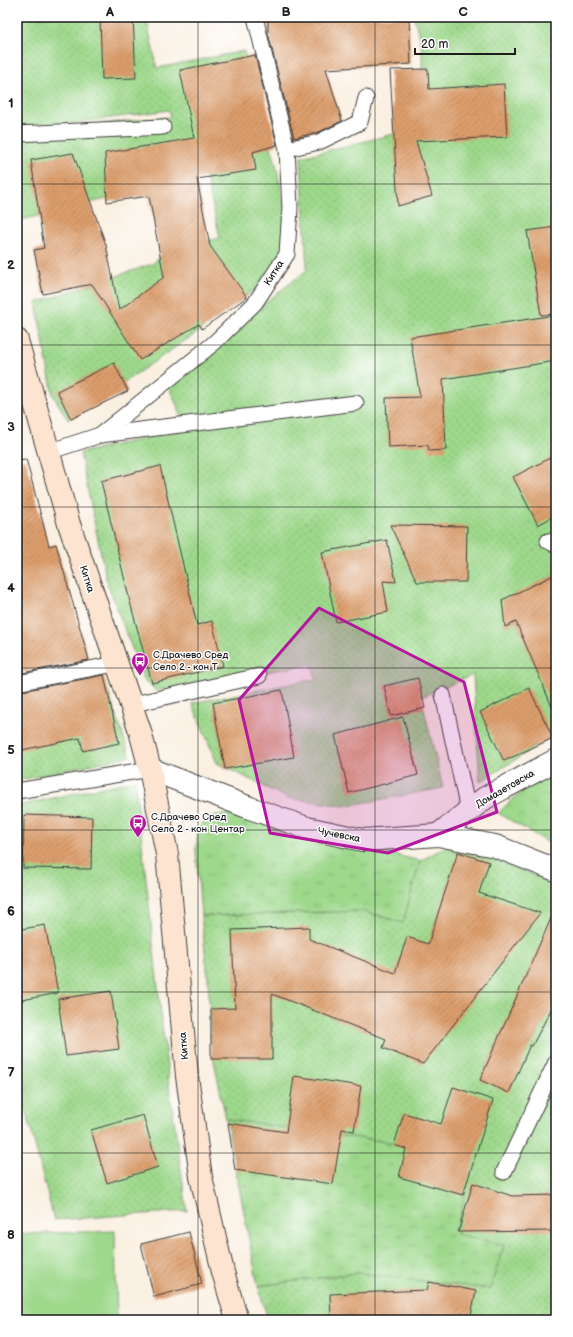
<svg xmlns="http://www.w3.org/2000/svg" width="573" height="1337" viewBox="0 0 573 1337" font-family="'Balsamiq Sans',sans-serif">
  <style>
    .grass { fill: url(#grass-tufts); stroke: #5c7a54 }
    .garden { fill: url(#garden-dots); stroke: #5c7a54 }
    .pitch { fill: #9dd88b; stroke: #5c7a54 }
    .building { fill: url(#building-hatch) }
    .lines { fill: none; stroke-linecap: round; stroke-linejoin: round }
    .lane-casing { stroke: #3d3c3a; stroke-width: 17 }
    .street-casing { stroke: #3d3c3a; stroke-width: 24 }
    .secondary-casing { stroke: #3d3c3a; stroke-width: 24 }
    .lane { stroke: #fff; stroke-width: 15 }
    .street { stroke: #fff; stroke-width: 22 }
    .secondary { stroke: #fde4d1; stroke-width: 22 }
    .marked { fill: #b5179e; fill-opacity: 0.2; stroke: #b5179e; stroke-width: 3; stroke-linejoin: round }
    .grid { fill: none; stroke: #1c1c1c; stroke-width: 1; stroke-opacity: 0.55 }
    .labels { text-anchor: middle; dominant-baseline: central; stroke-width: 3; stroke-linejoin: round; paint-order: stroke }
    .street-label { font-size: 10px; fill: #1c1c1c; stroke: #fff }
    .poi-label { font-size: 10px; fill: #1c1c1c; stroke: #fff; text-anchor: start }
    .neatline { fill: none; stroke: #1c1c1c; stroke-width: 1.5 }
    .grid-label { font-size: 13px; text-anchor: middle; font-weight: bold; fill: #1c1c1c }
  </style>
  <defs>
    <pattern id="grass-tufts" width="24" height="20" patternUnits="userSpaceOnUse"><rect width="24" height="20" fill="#9dd88b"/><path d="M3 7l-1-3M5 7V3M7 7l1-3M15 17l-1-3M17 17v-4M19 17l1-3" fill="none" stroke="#87b977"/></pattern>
    <pattern id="garden-dots" width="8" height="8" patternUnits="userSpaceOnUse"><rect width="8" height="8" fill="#9dd88b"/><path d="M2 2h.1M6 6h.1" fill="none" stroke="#87b977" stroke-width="1.8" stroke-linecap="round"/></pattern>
    <pattern id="building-hatch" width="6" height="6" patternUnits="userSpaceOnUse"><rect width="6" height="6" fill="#dd9e6c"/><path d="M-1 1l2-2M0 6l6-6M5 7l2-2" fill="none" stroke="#b28058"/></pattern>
  </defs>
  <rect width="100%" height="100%" fill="#fff"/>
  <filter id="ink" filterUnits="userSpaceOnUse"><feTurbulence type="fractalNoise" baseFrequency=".025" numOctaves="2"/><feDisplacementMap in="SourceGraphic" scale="8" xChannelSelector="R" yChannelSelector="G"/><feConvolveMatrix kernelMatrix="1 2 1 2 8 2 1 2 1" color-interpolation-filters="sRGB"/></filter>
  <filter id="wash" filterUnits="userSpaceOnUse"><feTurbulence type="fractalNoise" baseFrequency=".012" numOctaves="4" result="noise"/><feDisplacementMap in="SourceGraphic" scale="16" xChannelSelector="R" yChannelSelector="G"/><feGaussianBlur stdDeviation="0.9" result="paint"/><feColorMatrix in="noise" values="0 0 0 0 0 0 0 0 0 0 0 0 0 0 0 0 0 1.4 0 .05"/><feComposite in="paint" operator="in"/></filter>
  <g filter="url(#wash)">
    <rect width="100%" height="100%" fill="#faf0e2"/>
    <g class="grass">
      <path d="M556 764V847L498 813 544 770Z"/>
      <path d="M230 814 420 861 403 923 362 911 201 916 196 849 198 829 208 817Z"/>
      <path d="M226 1119 451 1151 465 1193 504 1245 490 1289 356 1273 258 1286Z"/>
    </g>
    <g class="garden">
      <path d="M17 17H146L157 68 244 51 276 164 286 217 280 261 257 288 198 332 68 420 53 395 36 303 152 264 167 250 220 238 206 177 187 179 17 221V131L171 117 169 110 17 131Z"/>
      <path d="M414 17H556V734L480 782 473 675 421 697 443 788 345 806 287 798 217 763 192 703 316 679 312 664 156 691 144 680 107 583 80 453 184 429 179 410 166 381 307 270 301 157 422 127V48Z"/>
      <path d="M99 665 130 756 17 781V686Z"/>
      <path d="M135 780 169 1086 187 1211 54 1220 17 1075V806Z"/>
      <path d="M447 846 489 858 556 883V1320H268L258 1286 356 1273 490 1289 504 1245 456 1234 465 1193 444 1187 451 1151 226 1119 211 1046 208 978 201 916 362 911 403 923 420 861Z"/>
    </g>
    <path class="pitch" d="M115 1231 117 1320H17V1234Z"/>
    <g id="blocks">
      <g class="building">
        <path d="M100 17H133L136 78 102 79Z"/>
        <path d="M268 17H409L411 64 326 69 342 121 319 132 294 138 268 33Z"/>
        <path d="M255 55 277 145 253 152 256 170 197 179 210 246 247 297 202 329 199 324 140 360 92 284 43 294 34 250 44 248 31 160 73 153 106 245 119 310 164 277 149 196 107 202 105 153 194 138 180 70Z"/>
        <path d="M428 69 429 89 504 84 507 137 416 141 432 196 398 206 390 70Z"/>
        <path d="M556 227V314L541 315 527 231Z"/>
        <path d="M556 315V361L443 379 446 450 429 451 428 445 388 447 386 398 420 397 410 337Z"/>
        <path d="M114 363 128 391 71 419 57 391Z"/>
        <path d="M556 455V515L538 525 513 477Z"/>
        <path d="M26 459 49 546 56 544 89 660 17 674V460Z"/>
        <path d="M160 466 197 625 212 621 223 666 152 683 130 602 101 481Z"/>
        <path d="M390 525 467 526 466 582H417Z"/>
        <path d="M387 540 396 582 383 581 388 612 336 622 322 552Z"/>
        <path d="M556 574V716L516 622 505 627 502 600Z"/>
        <path d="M104 675 119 743 83 751 80 738 17 751V692Z"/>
        <path d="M418 678 425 708 391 716 384 686Z"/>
        <path d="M529 688 553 738 504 761 480 712Z"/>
        <path d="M282 690 294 757 225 769 213 703Z"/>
        <path d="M403 717 418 775 349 793 335 735Z"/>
        <path d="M24 815 92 817 91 869 23 868Z"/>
        <path d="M458 852 489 862 479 893 540 913 423 1064 383 1048 386 1039 272 994V1059H211V1009L235 1008 232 930 309 927V939L395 973 407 937 428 944Z"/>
        <path d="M556 907V1000L532 1046 530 1045 509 1093 480 1080Z"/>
        <path d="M45 925 58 993 17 1001V930Z"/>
        <path d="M111 991 119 1049 66 1056 58 999Z"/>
        <path d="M294 1076 361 1086 354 1131 342 1129 333 1184 235 1170 228 1123 286 1132Z"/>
        <path d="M453 1087 493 1100 463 1195 399 1177 406 1149 394 1145 404 1113 441 1124Z"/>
        <path d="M143 1115 158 1167 107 1183 91 1130Z"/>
        <path d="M473 1183 512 1196 556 1195V1231L458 1232Z"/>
        <path d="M189 1232 202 1284 154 1297 141 1244Z"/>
        <path d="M429 1282 476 1291 470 1320H331L330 1294 427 1290Z"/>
      </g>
    </g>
  </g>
  <g filter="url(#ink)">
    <use href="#blocks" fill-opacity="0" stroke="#3d3c3a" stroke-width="1"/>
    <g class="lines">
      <defs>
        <g id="lane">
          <path d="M17 134 163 127"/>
          <path d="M287 149 319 142 360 122 366 98"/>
          <path d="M100 435 214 343 255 303 287 254 290 208 287 149 255 17"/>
          <path d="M48 452 100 435 356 403"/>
          <path d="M548 541 556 545"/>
          <path d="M17 683 115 664"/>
          <path d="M443 695 468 810"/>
          <path d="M129 705 259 676"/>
          <path d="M17 791 150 769"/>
          <path d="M504 1172 556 1062"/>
        </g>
        <g id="street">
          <path d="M150 769 250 808 307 828 363 840 438 835 495 846 556 870"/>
          <path d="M438 835 485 798 556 760"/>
        </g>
        <path id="secondary" d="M17 340 69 524 140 731 150 769 167 854 187 1076 201 1177 223 1272 237 1320"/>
      </defs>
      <use href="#lane" class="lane-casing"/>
      <use href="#street" class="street-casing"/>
      <use href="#secondary" class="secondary-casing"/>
      <use href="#lane" class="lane"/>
      <use href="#street" class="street"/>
      <use href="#secondary" class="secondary"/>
    </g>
  </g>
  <path class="marked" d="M319 608 464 682 497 812 388 853 270 833 239 700Z"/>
  <path class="grid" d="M198 17V1320M375 17V1320M17 184H556M17 345H556M17 507H556M17 668H556M17 830H556M17 992H556M17 1153H556"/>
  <defs>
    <symbol id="bus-pin" viewBox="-11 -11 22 30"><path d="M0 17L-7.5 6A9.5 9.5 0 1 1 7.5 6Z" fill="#b5179e" stroke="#fff"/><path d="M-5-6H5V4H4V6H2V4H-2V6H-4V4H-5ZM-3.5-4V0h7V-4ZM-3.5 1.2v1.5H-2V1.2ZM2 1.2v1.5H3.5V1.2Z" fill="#fff"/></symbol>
  </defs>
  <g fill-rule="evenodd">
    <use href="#bus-pin" x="130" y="651" width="20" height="27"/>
    <use href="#bus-pin" x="128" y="813" width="20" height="27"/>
  </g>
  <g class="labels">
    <g class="street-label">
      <text transform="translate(274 273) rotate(-57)">Китка</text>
      <text transform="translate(87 579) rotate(72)">Китка</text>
      <text transform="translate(505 789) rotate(-30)">Домазетовска</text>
      <text transform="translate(339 835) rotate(11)">Чучевска</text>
      <text transform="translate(184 1046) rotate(-95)">Китка</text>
    </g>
    <g class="poi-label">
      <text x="153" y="655">С.Драчево Сред<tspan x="153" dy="12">Село 2 - кон T</tspan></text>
      <text x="151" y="817">С.Драчево Сред<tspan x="151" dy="12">Село 2 - кон Центар</tspan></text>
    </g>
  </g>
  <rect width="573" height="1337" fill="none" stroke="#fff" stroke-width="44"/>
  <path d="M415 48v6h100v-6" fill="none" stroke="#1c1c1c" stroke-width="2"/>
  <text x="421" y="48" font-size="12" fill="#1c1c1c" stroke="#ffffff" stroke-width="3" paint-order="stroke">20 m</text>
  <rect x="22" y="22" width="529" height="1293" class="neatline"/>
  <g class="grid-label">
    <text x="110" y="16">A</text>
    <text x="286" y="16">B</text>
    <text x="463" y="16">C</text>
    <text x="11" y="107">1</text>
    <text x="11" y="269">2</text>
    <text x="11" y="431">3</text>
    <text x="11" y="592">4</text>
    <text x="11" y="754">5</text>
    <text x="11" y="915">6</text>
    <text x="11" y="1077">7</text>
    <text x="11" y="1239">8</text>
  </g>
</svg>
